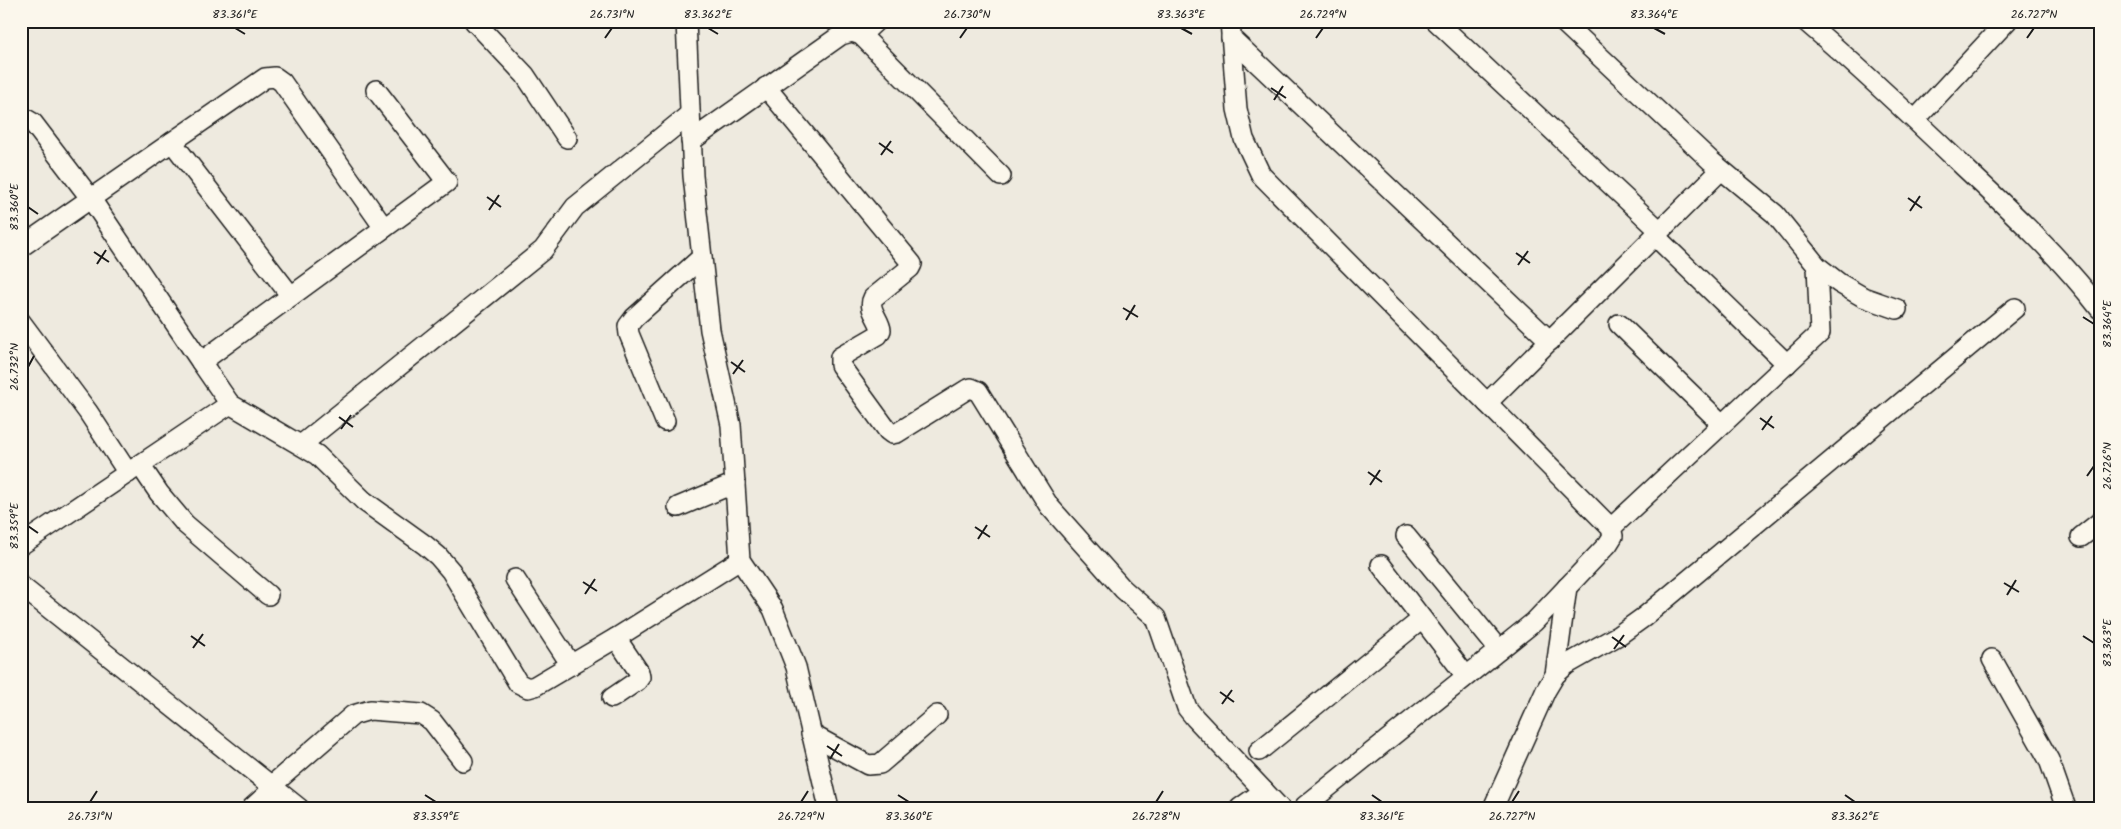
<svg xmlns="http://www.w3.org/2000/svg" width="2121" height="829" viewBox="0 0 2121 829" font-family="Kalam,sans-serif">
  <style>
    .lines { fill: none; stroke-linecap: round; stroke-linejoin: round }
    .minor-casing { stroke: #1c1c1c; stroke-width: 22 }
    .minor { stroke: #fbf7ec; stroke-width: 19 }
    .ticks { fill: none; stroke: #1c1c1c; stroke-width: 2 }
    .neatline { fill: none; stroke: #1c1c1c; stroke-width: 2 }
    .ticks-label { font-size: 12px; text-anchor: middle; fill: #1c1c1c }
  </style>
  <rect width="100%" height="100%" fill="#eeeadf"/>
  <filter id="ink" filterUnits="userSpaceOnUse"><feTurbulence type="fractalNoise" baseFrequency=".02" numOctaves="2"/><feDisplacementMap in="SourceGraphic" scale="10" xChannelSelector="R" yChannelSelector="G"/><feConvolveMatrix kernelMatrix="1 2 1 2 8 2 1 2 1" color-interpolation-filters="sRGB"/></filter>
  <g filter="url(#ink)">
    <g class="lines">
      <defs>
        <g id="minor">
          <path d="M474 21 525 75 567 138"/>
          <path d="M686 21 693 176 710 330 731 425 740 560 773 609 796 667 829 808"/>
          <path d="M1230 21 1237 109 1244 139 1261 175 1611 528 1613 536 1608 544 1534 622 1305 806"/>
          <path d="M1436 21 1660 231"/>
          <path d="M1562 21 1711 161 1775 214 1817 266 1839 283 1863 297 1897 309"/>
          <path d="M1805 21C1860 68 1912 117 1964 167 2012 212 2060 257 2100 309"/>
          <path d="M861 35 876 21"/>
          <path d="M1231 38 1550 341"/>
          <path d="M766 87 912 264 910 268 873 298C867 309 880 319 881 330L878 335 840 357V365L888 431 892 434 897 433 966 390 971 388 978 391 1049 506 1123 589 1156 618 1187 708 1195 718 1280 808"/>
          <path d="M21 116 33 123 91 199 201 362"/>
          <path d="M1915 120 2007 21"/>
          <path d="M691 141 841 35 852 32 861 35 1001 176"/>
          <path d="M172 142 265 78 275 77 282 82 384 228"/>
          <path d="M1655 236 1787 364"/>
          <path d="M21 247 172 142 291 296"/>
          <path d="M21 322 88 412 128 473"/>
          <path d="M1619 324 1722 424"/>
          <path d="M1487 403 1721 170"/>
          <path d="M230 404 317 455 364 501 425 545 438 556 451 571 518 683 528 688 535 686 616 638 740 560"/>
          <path d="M665 421 629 334 628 326 634 318 702 257"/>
          <path d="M301 445 543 250 575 207 690 114"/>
          <path d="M140 465 159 493 185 524 268 595"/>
          <path d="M678 507 735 483"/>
          <path d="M1611 528 1820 333 1817 266"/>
          <path d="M1406 536 1499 650"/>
          <path d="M2081 537 2100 522"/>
          <path d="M21 545 230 404 201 362 447 182 376 90"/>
          <path d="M1381 565 1466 676"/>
          <path d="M515 579 571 665"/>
          <path d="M21 586 299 808"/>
          <path d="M1992 659 2049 760 2066 808"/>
          <path d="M1555 675 1567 587"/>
          <path d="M612 698 637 681 640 677 639 672 616 638"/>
          <path d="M811 734 868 765 880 764 937 715"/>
          <path d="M1259 751 1422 619"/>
          <path d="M271 786 353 715 370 710 421 714 432 721 463 761"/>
          <path d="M252 808 274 788"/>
          <path d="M1240 808 1264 791"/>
          <path d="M1493 808 1546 690 1555 675 1566 665 1619 635 1644 617 2015 308"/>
        </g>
      </defs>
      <use href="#minor" class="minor-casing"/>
      <use href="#minor" class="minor"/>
    </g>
  </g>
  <path class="ticks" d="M235 28 245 34M708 28 718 34M1181 28 1192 34M1654 28 1665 34M605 38 612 28M960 38 967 28M1316 38 1323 28M2027 38 2034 28M1271 88 1286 98M1274 100 1283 86M879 143 893 153M881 155 891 141M487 197 501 207M1908 198 1922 208M28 207 38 214M489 210 499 195M1910 211 1920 196M94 252 109 262M1516 253 1530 263M97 264 106 250M1518 265 1528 251M1123 308 1138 317M2083 317 2094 324M1126 320 1135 305M731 362 745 372M28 367 34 356M733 374 743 360M339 417 353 427M1760 418 1774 428M341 429 351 415M1762 430 1772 416M1368 472 1382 482M2087 476 2094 466M1370 485 1380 470M28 526 38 533M975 527 990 537M978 539 987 525M583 582 597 591M2004 583 2019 592M585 594 595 579M2007 595 2016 580M191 636 205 646M2083 636 2094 643M1612 637 1626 647M193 648 203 634M1614 649 1624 635M1220 692 1234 702M1222 704 1232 690M827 746 842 756M830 759 839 744M425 795 436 802M898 795 909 802M1372 795 1382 802M1845 795 1855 802M90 802 97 791M801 802 808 791M1156 802 1163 791M1512 802 1519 791"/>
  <rect width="2121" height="829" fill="none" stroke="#fbf7ec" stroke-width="55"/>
  <rect x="28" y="28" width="2066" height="774" class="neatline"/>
  <g class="ticks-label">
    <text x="235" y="18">83.361°E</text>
    <text x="612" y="18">26.731°N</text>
    <text x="708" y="18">83.362°E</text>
    <text x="967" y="18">26.730°N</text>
    <text x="1181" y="18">83.363°E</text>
    <text x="1323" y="18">26.729°N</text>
    <text x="1654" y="18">83.364°E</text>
    <text x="2034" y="18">26.727°N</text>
    <text transform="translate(14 207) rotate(-90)" y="4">83.360°E</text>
    <text transform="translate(2107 324) rotate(-90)" y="4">83.364°E</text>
    <text transform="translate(14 367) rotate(-90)" y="4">26.732°N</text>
    <text transform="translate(2107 466) rotate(-90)" y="4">26.726°N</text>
    <text transform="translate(14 526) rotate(-90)" y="4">83.359°E</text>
    <text transform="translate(2107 643) rotate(-90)" y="4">83.363°E</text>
    <text x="90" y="820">26.731°N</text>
    <text x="436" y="820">83.359°E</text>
    <text x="801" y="820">26.729°N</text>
    <text x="909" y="820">83.360°E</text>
    <text x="1156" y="820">26.728°N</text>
    <text x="1382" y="820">83.361°E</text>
    <text x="1512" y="820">26.727°N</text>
    <text x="1855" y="820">83.362°E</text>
  </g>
</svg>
